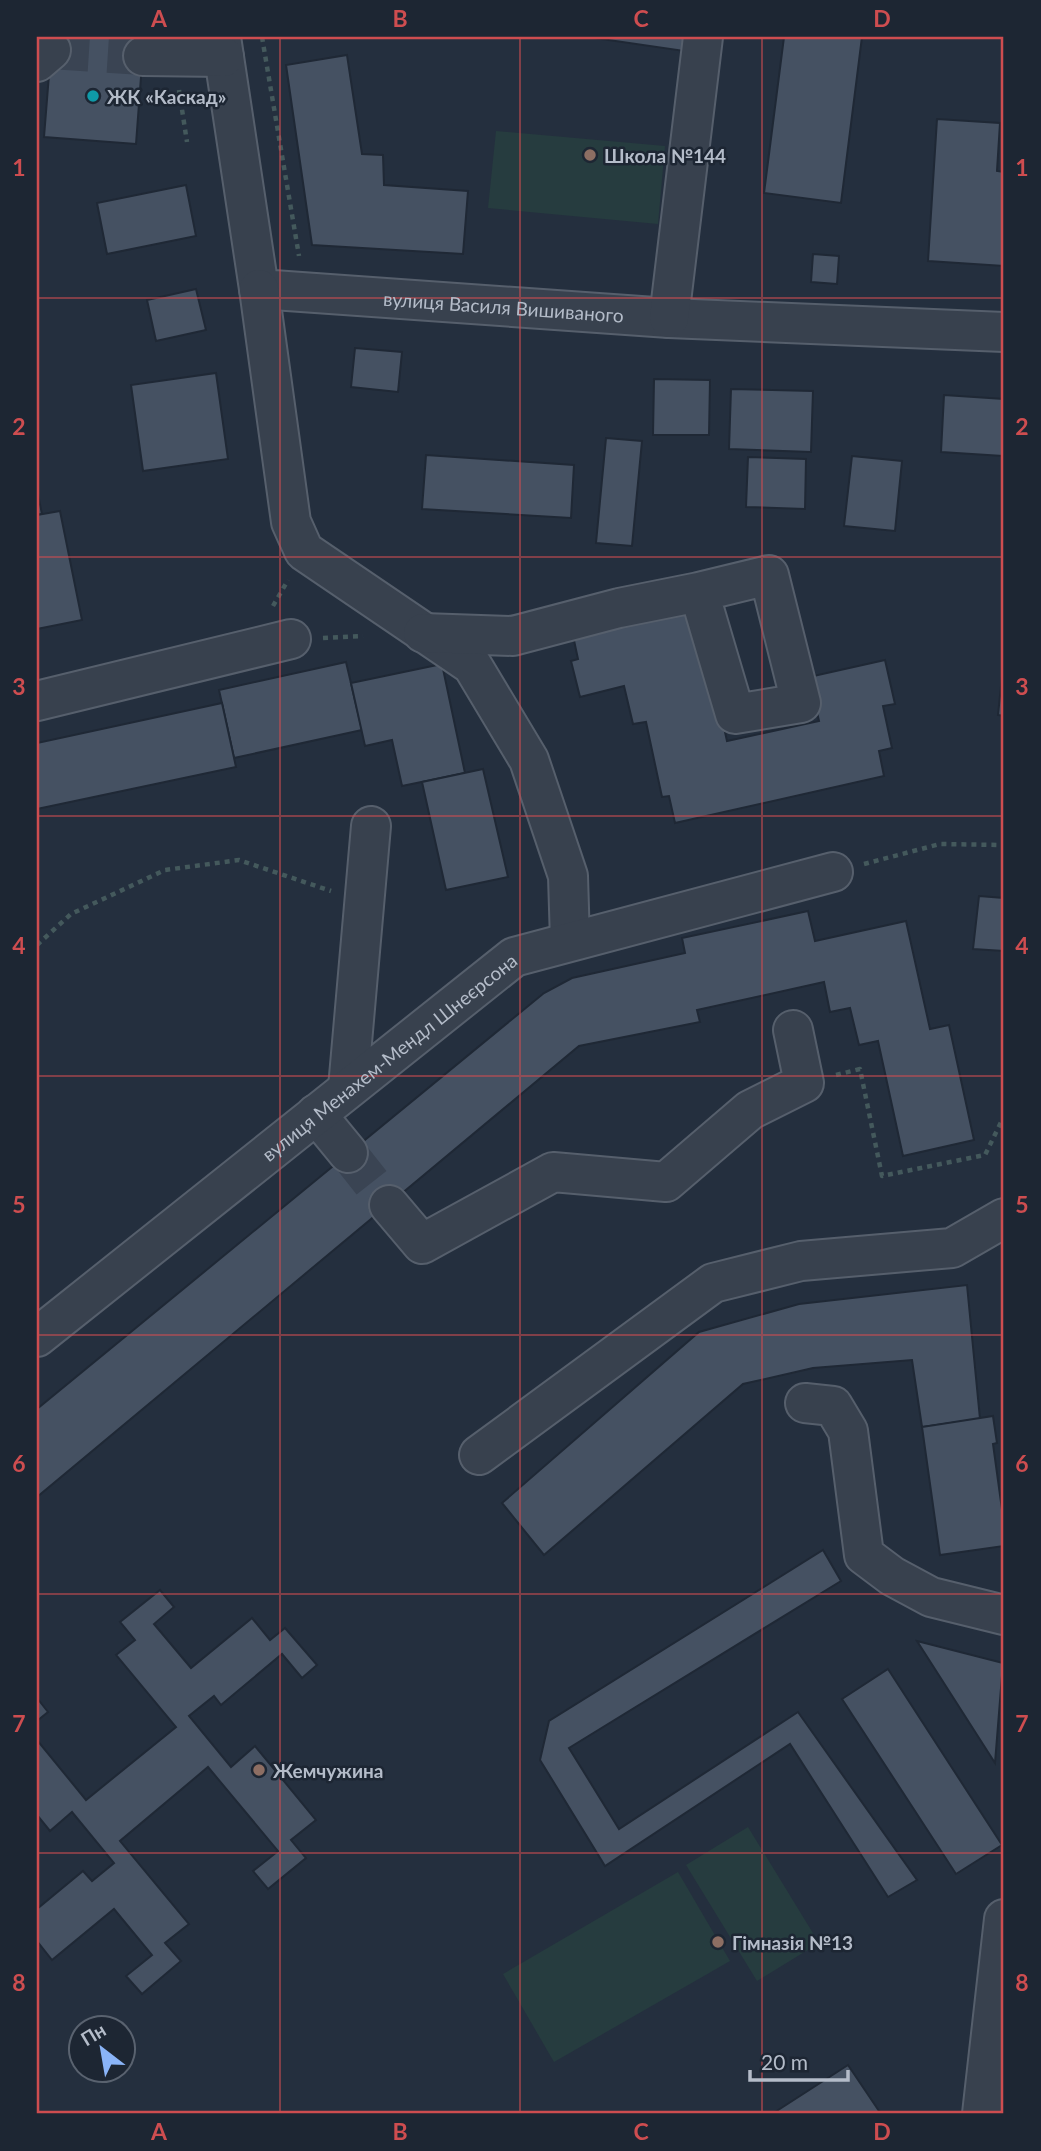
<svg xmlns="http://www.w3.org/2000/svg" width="1041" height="2151" viewBox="0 0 1041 2151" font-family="Lato,sans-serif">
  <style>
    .pitch { fill: #263c3f }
    .building { fill: #455162; stroke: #1f2835; stroke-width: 2 }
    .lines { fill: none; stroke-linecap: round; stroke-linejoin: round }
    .minor-tunnel { stroke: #3a4453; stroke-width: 38; stroke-dasharray: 38 19; stroke-linecap: butt }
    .minor-casing { stroke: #565f6c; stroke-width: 42 }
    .path { stroke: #44595c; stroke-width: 4.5; stroke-dasharray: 5 5; stroke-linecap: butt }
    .minor { stroke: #38414e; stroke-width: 38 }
    .grid { fill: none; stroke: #ce4d50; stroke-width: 2; stroke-opacity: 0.55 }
    .culture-dot { fill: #0f9aa8; stroke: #1d2633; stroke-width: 2.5 }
    .education-dot { fill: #8d6e63; stroke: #1d2633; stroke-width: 2.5 }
    .labels { text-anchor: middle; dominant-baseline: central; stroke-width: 5; stroke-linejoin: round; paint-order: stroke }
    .poi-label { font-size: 19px; font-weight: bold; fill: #b4bcc9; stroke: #1d2633; text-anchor: start }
    .street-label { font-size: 19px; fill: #b4bcc9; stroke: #1d2633 }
    .neatline { fill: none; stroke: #ce4d50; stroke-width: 2.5 }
    .grid-label { font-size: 23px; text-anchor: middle; font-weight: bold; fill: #ce4d50 }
  </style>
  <rect width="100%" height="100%" fill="#242f3e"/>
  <g class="pitch">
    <path d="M496 131 665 146 658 224 488 208Z"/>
    <path d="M748 1827 819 1943 757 1981 686 1865Z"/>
    <path d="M678 1872 730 1961 554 2062 503 1974Z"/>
  </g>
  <g class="building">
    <path d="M52 37H144L136 144 44 137Z"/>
    <path d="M588 37H687L684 51Z"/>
    <path d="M784 37H862L841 203 764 193Z"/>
    <path d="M347 55 362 154 383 155 384 185 468 191 463 254 312 245 286 65Z"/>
    <path d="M937 119 1000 123 997 171 1004 172V266L928 261Z"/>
    <path d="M186 185 196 236 107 254 97 203Z"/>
    <path d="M813 254 839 256 837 284 811 282Z"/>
    <path d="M196 289 206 330 156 341 147 300Z"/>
    <path d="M355 348 402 352 398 392 351 387Z"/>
    <path d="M216 373 228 459 143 471 131 385Z"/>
    <path d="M654 379 710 380 709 435H653Z"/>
    <path d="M731 389 813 391 811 452 729 449Z"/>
    <path d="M944 395 1004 399 1003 456 941 452Z"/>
    <path d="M606 438 642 441 632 546 596 543Z"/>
    <path d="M426 455 574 465 571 518 422 509Z"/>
    <path d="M852 456 902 461 895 531 844 526Z"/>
    <path d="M748 457 806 459 805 509 746 507Z"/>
    <path d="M37 490 42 514 37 515Z"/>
    <path d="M60 511 82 620 37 629V515Z"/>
    <path d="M688 605 710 664 727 741 819 721 809 677 885 660 895 704 883 706 892 748 879 751 884 776 675 823 669 796 662 797 646 722 633 724 624 686 580 697 571 661 578 659 572 631Z"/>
    <path d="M346 662 362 730 234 758 219 690Z"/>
    <path d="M442 664 465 773 402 786 392 740 365 746 351 683Z"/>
    <path d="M1002 677H1004V716L998 715Z"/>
    <path d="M222 703 236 767 37 809V743Z"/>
    <path d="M483 769 508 877 446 890 422 782Z"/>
    <path d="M979 896 1004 898V951L973 949Z"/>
    <path d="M808 911 815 941 906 921 930 1029 949 1025 974 1140 903 1156 878 1041 859 1045 850 1008 830 1012 824 982 697 1010 700 1022 579 1046 37 1497V1409L544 993 572 978 685 953 682 938Z"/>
    <path d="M967 1285 980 1419 922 1427 912 1360 813 1368 743 1384 544 1555 502 1503 699 1332 799 1304Z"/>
    <path d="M993 1416 997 1443 993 1444 1004 1524V1546L940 1555 922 1427Z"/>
    <path d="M823 1550 841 1581 569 1748 619 1829 798 1712 917 1880 888 1897 790 1744 605 1866 540 1760 549 1721Z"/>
    <path d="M160 1590 174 1607 154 1624 191 1668 252 1618 270 1640 285 1628 317 1665 302 1678 282 1654 221 1705 214 1696 189 1716 231 1767 255 1746 316 1820 291 1840 306 1858 268 1889 253 1871 278 1851 208 1767 120 1841 189 1924 165 1943 181 1961 142 1994 126 1976 152 1955 114 1909 52 1960 37 1941V1909L83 1871 92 1881 114 1863 72 1812 50 1831 37 1815V1740L86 1800 176 1727 116 1655 135 1640 120 1622Z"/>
    <path d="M917 1641 1003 1663 995 1763Z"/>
    <path d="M888 1669 1002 1845 956 1874 842 1699Z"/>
    <path d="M37 1698 48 1712 37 1721Z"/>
    <path d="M848 2065 881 2114H772Z"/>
  </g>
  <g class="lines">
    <g class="minor-tunnel">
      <path d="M51 50 143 56"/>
      <path d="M348 1153 389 1205"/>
    </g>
    <defs>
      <g id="minor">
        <path id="s1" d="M221 37 259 289 669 318 1004 332"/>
        <path d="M143 56 224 57"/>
        <path d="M37 62 51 50"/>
        <path d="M259 289 291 522 304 551 472 665 529 760 568 876 570 941"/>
        <path d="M669 318 703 37"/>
        <path d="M423 633 513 636 619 608 699 592 735 714 801 703 769 575 699 592"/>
        <path d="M37 701 291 639"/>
        <path d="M348 1088 371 826"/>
        <path d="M316 1114 348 1153"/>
        <path d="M389 1205 422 1244 553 1172 666 1182 750 1110 804 1083 793 1030"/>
        <path id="s2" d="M37 1337 514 957 833 872"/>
        <path d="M805 1403 833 1406 848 1431 864 1555 892 1576 931 1597 1004 1615"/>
        <path d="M479 1455 713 1283 801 1261 952 1248 1004 1218"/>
        <path d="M982 2114 1004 1919"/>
      </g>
    </defs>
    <use href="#minor" class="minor-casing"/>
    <g class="path">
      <path d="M262 37 299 256"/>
      <path d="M179 90 187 142"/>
      <path d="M273 606 288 580"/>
      <path d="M323 638 363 636"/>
      <path d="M864 864 940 844 1004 845"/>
      <path d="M37 945 71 914 165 870 239 860 331 891"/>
      <path d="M836 1075 860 1069 882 1176 985 1155 1004 1116"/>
    </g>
    <use href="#minor" class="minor"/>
  </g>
  <path class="grid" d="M280 37V2114M520 37V2114M762 37V2114M37 298H1004M37 557H1004M37 816H1004M37 1076H1004M37 1335H1004M37 1594H1004M37 1853H1004"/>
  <circle class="culture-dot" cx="93" cy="96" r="7"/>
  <g class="education-dot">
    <circle cx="590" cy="155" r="7"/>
    <circle cx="259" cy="1770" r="7"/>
    <circle cx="718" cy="1942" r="7"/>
  </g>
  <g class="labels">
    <g class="poi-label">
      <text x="107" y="96">ЖК «Каскад»</text>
      <text x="604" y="155">Школа №144</text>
      <text x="273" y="1770">Жемчужина</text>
      <text x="732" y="1942">Гімназія №13</text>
    </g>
    <g class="street-label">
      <text stroke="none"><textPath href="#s1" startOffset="500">вулиця Василя Вишиваного</textPath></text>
      <text stroke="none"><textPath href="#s2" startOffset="450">вулиця Менахем-Мендл Шнеєрсона</textPath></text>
    </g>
  </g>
  <rect width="1041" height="2151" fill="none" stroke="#1d2633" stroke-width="77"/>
  <g transform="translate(102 2049) rotate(329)"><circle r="33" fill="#1d2633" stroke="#59626f" stroke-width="2"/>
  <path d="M0-5L12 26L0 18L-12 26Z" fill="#8ab4f8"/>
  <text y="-10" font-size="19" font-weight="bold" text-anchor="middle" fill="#b4bcc9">Пн</text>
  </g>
  <path d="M750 2070v10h98v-10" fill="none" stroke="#b4bcc9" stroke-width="3.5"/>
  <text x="761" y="2070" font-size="21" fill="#b4bcc9" stroke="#1d2633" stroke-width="5" paint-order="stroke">20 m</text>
  <rect x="38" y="38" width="964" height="2074" class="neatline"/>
  <g class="grid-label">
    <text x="159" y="27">A</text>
    <text x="400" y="27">B</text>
    <text x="641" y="27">C</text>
    <text x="882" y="27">D</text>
    <text x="19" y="176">1</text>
    <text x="1022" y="176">1</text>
    <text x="19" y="435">2</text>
    <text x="1022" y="435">2</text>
    <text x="19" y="695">3</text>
    <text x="1022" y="695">3</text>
    <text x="19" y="954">4</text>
    <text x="1022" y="954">4</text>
    <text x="19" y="1213">5</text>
    <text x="1022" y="1213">5</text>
    <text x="19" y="1472">6</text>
    <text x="1022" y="1472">6</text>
    <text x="19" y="1732">7</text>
    <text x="1022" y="1732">7</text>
    <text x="19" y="1991">8</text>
    <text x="1022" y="1991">8</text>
    <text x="159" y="2140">A</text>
    <text x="400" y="2140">B</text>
    <text x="641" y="2140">C</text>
    <text x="882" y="2140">D</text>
  </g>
</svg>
